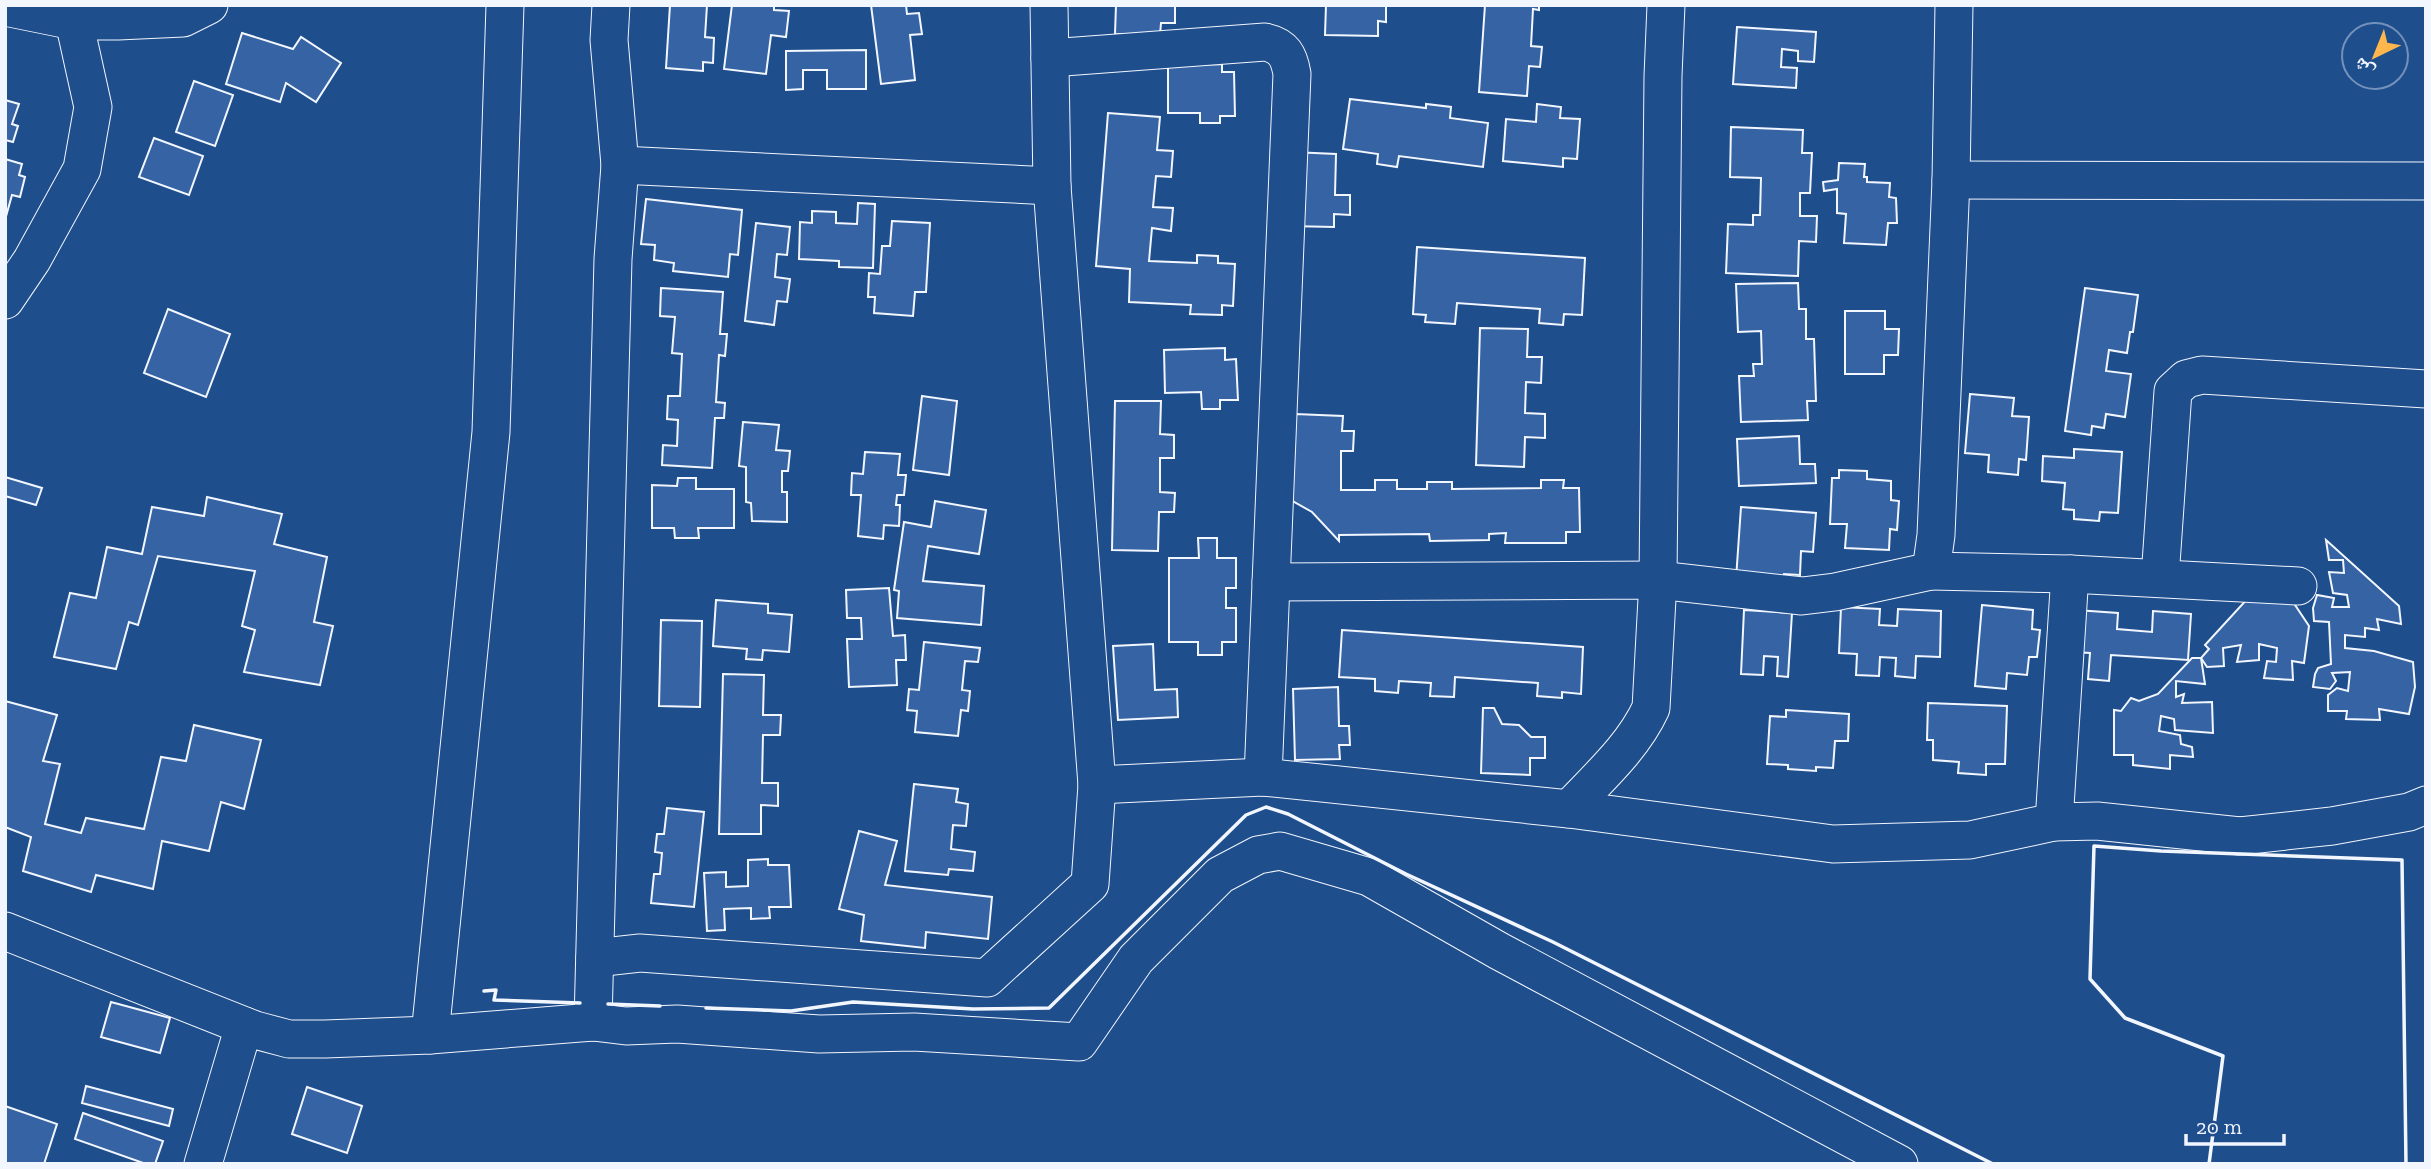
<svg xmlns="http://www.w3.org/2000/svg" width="2431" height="1169" viewBox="0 0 2431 1169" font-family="'Zilla Slab','Noto Naskh Arabic',serif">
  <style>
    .building { fill: #3563a3; stroke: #f2f6ff; stroke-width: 2 }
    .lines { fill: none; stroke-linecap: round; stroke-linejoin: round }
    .minor-casing { stroke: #f2f6ff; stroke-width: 39 }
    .minor { stroke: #1f4e8c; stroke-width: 37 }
    .wall { stroke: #f2f6ff; stroke-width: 3.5 }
  </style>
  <rect width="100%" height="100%" fill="#1f4e8c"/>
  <g class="building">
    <path d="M670 5H707L705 37 714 38 713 63 703 62V71L666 68Z"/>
    <path d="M732 5H774V10L789 11 786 37 771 35 766 74 724 69Z"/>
    <path d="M871 5H906L907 14 919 13 922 34 910 35 915 80 881 84Z"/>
    <path d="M1116 5H1175V23H1161L1160 35 1115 34Z"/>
    <path d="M1326 5H1386V22L1378 21V36L1325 35Z"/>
    <path d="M1485 5H1539V10L1533 9 1531 46 1542 47 1540 67 1529 66 1527 96 1479 92Z"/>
    <path d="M1737 27 1816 32 1814 62 1798 61V51L1782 49 1781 67 1797 68 1796 88 1733 84Z"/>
    <path d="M242 33 293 49 301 37 341 63 316 102 286 83 280 102 226 84Z"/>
    <path d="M866 50V89H827V70H803V89L786 90V51Z"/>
    <path d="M1222 64V72H1234L1235 116H1220V123H1200V113H1168V65Z"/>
    <path d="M194 81 233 95 215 146 176 132Z"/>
    <path d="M1350 99 1426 108V104L1451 107 1450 118 1488 123 1483 167 1399 156 1397 167 1377 164 1378 154 1343 149Z"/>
    <path d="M5 100 19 104 12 124 18 126 13 142 5 140Z"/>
    <path d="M1537 104 1561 107 1560 118 1580 119 1577 159 1563 158V167L1503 161 1506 119 1536 122Z"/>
    <path d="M1108 113 1160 117 1157 150 1173 151 1171 177 1156 176 1153 207 1173 208 1171 231 1152 228 1149 261 1197 263V255L1218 256V263L1235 264 1233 306 1222 305V315L1190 314 1191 305 1129 302 1130 269 1096 266Z"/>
    <path d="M1731 127 1803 130 1802 153H1812L1810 193H1800V216H1817L1816 242 1799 241 1798 276 1726 273 1728 224 1753 225V215H1760L1761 178 1730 177Z"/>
    <path d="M154 138 203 156 189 195 139 177Z"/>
    <path d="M1292 152 1336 154 1335 195H1350V215L1334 214V227L1289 226Z"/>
    <path d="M5 159 22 164 19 175 25 177 20 197 12 195 5 220Z"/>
    <path d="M1839 163 1865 164 1864 177H1867V182L1890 183 1889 197 1896 198 1897 223H1888L1886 245 1844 243 1846 214 1837 213V189L1824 191 1823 182 1838 180Z"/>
    <path d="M646 199 742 210 738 255 730 254 728 277 673 271 674 263 654 260 655 245 641 244Z"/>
    <path d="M858 203 875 204 873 268 839 267V261L799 259 800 222 812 223V211L836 212V223L857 224Z"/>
    <path d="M892 221 930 223 926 292H915L913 316 874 313 875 297H868L869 273 880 274 882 246H890Z"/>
    <path d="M756 223 790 227 787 255 777 254 775 277 790 279 787 302 777 301 774 325 745 321Z"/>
    <path d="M1417 247 1585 258 1582 315 1564 314 1563 325 1539 323 1540 309 1457 303 1455 324 1425 322 1426 315 1413 314Z"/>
    <path d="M1798 283 1799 309H1806V339H1814L1816 401H1807L1808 420 1741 422 1739 376H1754L1753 364H1762L1761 331 1738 332 1736 284Z"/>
    <path d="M661 288 723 292 720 334H727L725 356 719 355 716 402 725 403 724 418H715L712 468 662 465 663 445 677 446 678 420 667 419 668 396H680L682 354 672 353 675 317 660 316Z"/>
    <path d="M2085 288 2138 295 2133 332H2130L2127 353 2109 350 2106 371 2131 374 2125 417 2106 414 2104 428 2092 426 2091 435 2065 431Z"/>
    <path d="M168 309 230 334 206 397 144 373Z"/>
    <path d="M1845 311H1885V329H1899L1898 355H1884V374H1845Z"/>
    <path d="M1480 328 1528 329 1527 357H1542L1541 383 1526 382 1525 413 1545 414V438L1525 437 1524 467 1476 465Z"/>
    <path d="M1225 348V360L1236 359 1238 400H1220V409H1202L1201 392 1165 393 1164 350Z"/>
    <path d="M1970 394 2014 398 2012 416 2029 417 2026 460 2019 459 2018 475 1988 472 1989 455 1965 453Z"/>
    <path d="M922 396 957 401 949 475 913 470Z"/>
    <path d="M1115 401H1161L1160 434 1174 435V458H1160V492L1175 493 1174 512H1159L1158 551 1112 550Z"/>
    <path d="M1295 414 1343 416 1342 431H1354L1353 451H1341V490H1375V480H1397V489H1427V482H1452V489L1541 488V480H1564L1563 488H1579L1580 532H1566V543H1505L1506 533 1489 534V540L1430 541 1429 534 1339 535V541L1312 512 1289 499Z"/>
    <path d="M743 422 779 425 776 450 790 451 788 471H782V492H787V522L752 521 751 503 746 502V467L739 466Z"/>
    <path d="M1799 436 1800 464H1815L1816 483 1739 486 1737 439Z"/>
    <path d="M2074 449 2122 452 2118 513 2100 512 2099 521 2074 519V510L2063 509 2065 483 2042 481 2043 456 2074 458Z"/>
    <path d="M865 452 900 454 898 475H906L904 495H897L896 505H900L899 526 884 525 883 539 858 536 861 495H851L852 473 863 474Z"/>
    <path d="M1839 470 1867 471V479L1891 481V500L1899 501 1897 530 1890 529 1889 550 1845 548 1847 524H1830L1832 478H1839Z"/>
    <path d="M5 477 42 488 36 505 5 496Z"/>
    <path d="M678 478H696V489H734V528H698L699 538H675L674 528H652V485L677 486Z"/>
    <path d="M207 497 282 514 274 544 327 557 314 622 333 626 320 685 244 672 255 630 242 626 255 571 158 556 138 625 129 622 116 669 54 657 70 593 96 598 107 547 142 554 152 507 204 516Z"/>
    <path d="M935 501 986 510 979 554 928 546 923 581 984 586 981 625 897 618 899 591 894 590 904 522 931 527Z"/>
    <path d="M1741 507 1816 513 1813 552 1801 551 1800 575 1784 574 1783 582 1736 579Z"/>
    <path d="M1198 538H1217V558H1236V588H1226V608H1236V642H1222V655H1198V642H1169V558H1199Z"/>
    <path d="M2326 540 2399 606 2401 624 2377 619 2379 630 2365 628V637L2345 635V648L2374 651 2413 662 2415 687 2409 714 2379 709 2380 720 2346 719 2347 711H2328V695L2337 688 2348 691 2350 672 2332 673 2336 681 2330 689 2313 687 2315 674 2318 668 2331 664 2329 622 2314 621 2313 608 2317 595 2334 598 2332 607H2349L2347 595 2333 593 2329 572 2344 573 2343 560H2329Z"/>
    <path d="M889 588 893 636 905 635 906 660H896L897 685 849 687 847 639H862L861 618H847L846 590Z"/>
    <path d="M2249 597 2293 602 2309 626 2304 663 2292 661 2293 680 2264 678 2267 661 2276 662 2277 648 2259 644V660L2237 662 2241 645 2223 648 2224 666 2207 667 2201 658 2209 649 2205 645Z"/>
    <path d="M716 600 768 604V613L792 615 789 652 763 650 762 660 746 659 747 649 713 646Z"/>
    <path d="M1982 605 2033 610 2032 629 2040 630 2037 657H2029L2027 675 2007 673 2006 689 1975 686Z"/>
    <path d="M1841 607 1880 609 1879 625 1897 626 1898 609 1941 611 1940 657 1916 656 1915 678 1895 676 1896 658 1880 657 1879 676 1856 675 1857 654 1839 653Z"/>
    <path d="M1744 610 1792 613 1788 677 1777 676 1778 657 1764 656 1763 675 1741 674Z"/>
    <path d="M2076 610 2118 613 2117 629 2152 632 2153 611 2191 614 2188 660 2111 655 2109 681 2088 679 2090 653 2073 652Z"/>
    <path d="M661 620 702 621 700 707 659 706Z"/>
    <path d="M1342 630 1583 647 1581 694 1562 692V698L1537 696 1538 683 1455 677 1454 697 1430 696 1431 683 1399 681 1398 693 1375 691V679L1339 677Z"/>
    <path d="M924 642 980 648 978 662 965 661 962 690 970 691 968 711 961 710 958 736 915 732 917 711 907 710 909 689 919 690Z"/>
    <path d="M1153 644 1155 690 1177 689 1178 717 1118 720 1113 646Z"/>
    <path d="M2192 658H2201L2205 684 2176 681V697L2184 694 2182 703 2212 702 2213 733 2175 730 2174 719 2161 716 2159 731 2180 735 2181 744 2192 747 2193 757 2170 755V769L2133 765V755H2114V710L2121 711 2131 698 2139 701 2158 694Z"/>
    <path d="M723 674 764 675 763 715H781L780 735H763L762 783H778V806L761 805V834H719Z"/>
    <path d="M1338 687 1339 726H1349L1350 745H1339L1340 759 1295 760 1293 689Z"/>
    <path d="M5 701 57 715 43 761 60 764 45 824 81 833 86 818 144 829 161 757 186 761 194 725 261 740 244 809 221 802 209 851 162 841 153 889 96 875 91 892 23 871 31 837 5 827Z"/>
    <path d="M1928 703 2007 706 2005 764H1986V775L1958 773 1959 762 1933 760V740H1927Z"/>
    <path d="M1483 708H1494L1502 724 1519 725 1531 737H1545V758H1530V775L1481 773Z"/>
    <path d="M1786 710 1849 714 1848 741H1835L1833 768 1816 767V771L1788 769V765L1767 764 1770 716 1786 717Z"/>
    <path d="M914 784 958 789 956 802 968 804 966 826 953 825 951 849 975 852 973 871 949 869 948 875 905 871Z"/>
    <path d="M667 808 704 812 694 907 651 903 654 874H660L662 853 655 852 657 834H664Z"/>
    <path d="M859 831 897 841 885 885 992 897 988 939 926 932 925 948 861 941 864 915 839 909Z"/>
    <path d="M768 859V865H789L791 907H769L770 918 751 919V908L724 909 725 930 707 931 704 873 726 872V887L748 886V860Z"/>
    <path d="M111 1002 170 1018 160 1053 101 1037Z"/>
    <path d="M86 1086 173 1109 169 1126 82 1103Z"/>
    <path d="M307 1087 362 1106 347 1153 292 1134Z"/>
    <path d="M5 1106 57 1124 44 1164H5Z"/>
    <path d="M83 1113 163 1141 155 1164H146L75 1139Z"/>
  </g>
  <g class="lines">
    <defs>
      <g id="minor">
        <path d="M1666 5 1663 76 1658 580 1651 708C1633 747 1599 777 1569 809L1833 844 1970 840 2054 822 2097 821 2240 836 2332 826 2409 812 2426 805"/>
        <path d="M1954 5 1951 180 1936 535 1931 571 2070 574 2298 586"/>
        <path d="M5 7 74 21H118L183 18 209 5"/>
        <path d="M1050 58 1265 42C1284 46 1289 56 1292 74L1263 777"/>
        <path d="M620 165 1052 186"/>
        <path d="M1951 180 2426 181"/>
        <path d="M5 300 32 260 82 169 93 107 74 21 73 5"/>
        <path d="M2160 578 2173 391 2186 379 2202 375 2426 389"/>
        <path d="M1271 582 1658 580 1802 596 1835 592 1931 571"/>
        <path d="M1097 785 1263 777 1569 809"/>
        <path d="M2054 822 2070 574"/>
        <path d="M5 931 255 1030 289 1039H325L430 1035 593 1022 626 1026 677 1024 819 1034 914 1032 1079 1042 1136 959 1220 875 1258 855 1280 851 1369 877 1499 951 1899 1164"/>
        <path d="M595 958 640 953 987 978 1090 884 1097 785 1052 186 1049 5"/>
        <path d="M593 1022 613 259 620 165 609 40 611 5"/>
        <path d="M430 1035 491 432 505 5"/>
        <path d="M203 1164 244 1026"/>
      </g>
    </defs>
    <use href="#minor" class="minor-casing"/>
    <use href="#minor" class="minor"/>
    <g class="wall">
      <path d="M484 991 496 990 494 1000 580 1003"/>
      <path d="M608 1004 660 1006"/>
      <path d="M706 1008 791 1011 853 1002 973 1009 1049 1008 1246 815 1266 807 1288 814 1406 874 1553 942 1993 1164"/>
      <path d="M2209 1164 2223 1056 2125 1018 2090 979 2094 846 2161 851 2402 860 2406 1164"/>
    </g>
  </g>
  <rect width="2431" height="1169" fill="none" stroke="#f2f6ff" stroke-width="14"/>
  <g transform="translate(2375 56) rotate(223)"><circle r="33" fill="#1f4e8c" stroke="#7391ba" stroke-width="2"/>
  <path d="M0-5L12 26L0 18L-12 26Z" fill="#ffb74d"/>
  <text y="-10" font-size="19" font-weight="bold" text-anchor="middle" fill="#f2f6ff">ش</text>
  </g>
  <path d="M2186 1134v10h98v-10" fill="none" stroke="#f2f6ff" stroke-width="3.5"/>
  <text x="2196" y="1134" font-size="21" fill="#f2f6ff" stroke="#1f4e8c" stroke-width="5" paint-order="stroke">20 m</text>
</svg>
